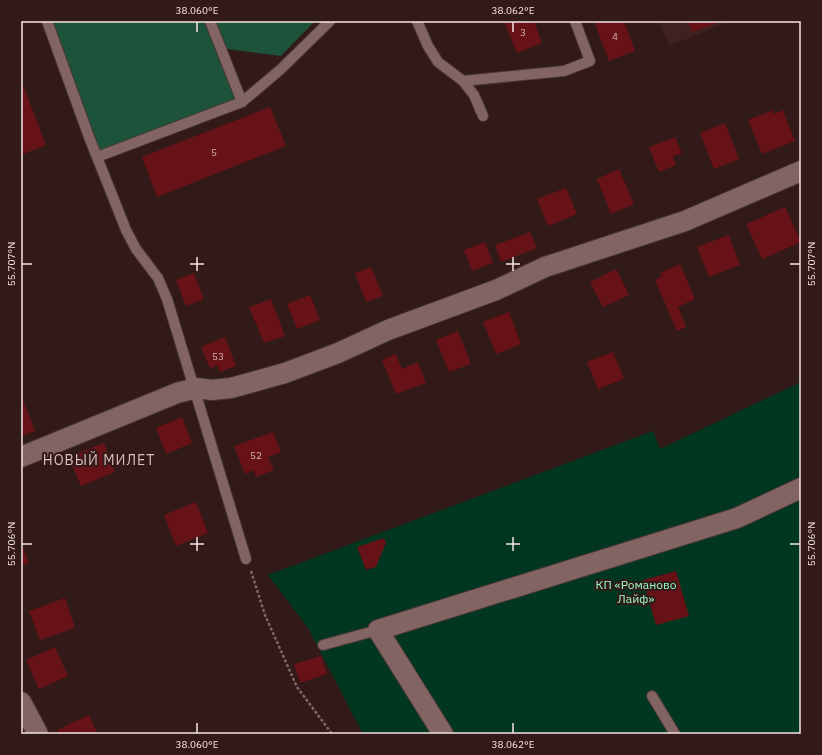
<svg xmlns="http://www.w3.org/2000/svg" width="822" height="755" viewBox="0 0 822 755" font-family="'IBM Plex Sans',sans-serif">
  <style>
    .built { fill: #3f2120 }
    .green { fill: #013621 }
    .forest { fill: #1d533a }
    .building { fill: #671217 }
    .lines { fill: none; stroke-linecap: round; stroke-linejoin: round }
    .lane-casing { stroke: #4a3636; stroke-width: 12 }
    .street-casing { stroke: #4a3636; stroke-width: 22 }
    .path { stroke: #7d6867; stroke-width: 2.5; stroke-dasharray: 3 2; stroke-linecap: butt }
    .lane { stroke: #826562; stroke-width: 10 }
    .street { stroke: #826562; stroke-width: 20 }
    .ticks { fill: none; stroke: #f6e5e3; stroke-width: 1.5 }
    .labels { text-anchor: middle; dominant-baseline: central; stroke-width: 4; stroke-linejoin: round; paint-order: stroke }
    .number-label { font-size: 10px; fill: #d2b0b0 }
    .park-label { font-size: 12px; fill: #97fbc8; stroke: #321a19 }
    .quarter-label { font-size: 14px; letter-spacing: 1px; fill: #dfbebc; stroke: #321a19 }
    .neatline { fill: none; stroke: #f6e5e3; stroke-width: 1.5 }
    .ticks-label { font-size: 10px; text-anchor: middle; fill: #f6e5e3 }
  </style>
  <rect width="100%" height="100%" fill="#321a19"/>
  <path class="built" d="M658 21H731L669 46Z"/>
  <path class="green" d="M801 382V734H363L308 628 268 575 653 431 660 449Z"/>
  <path class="forest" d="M48 21H315L281 56 220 48 242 102 97 157Z"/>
  <g class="building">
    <path d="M504 21H534L542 43 517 53Z"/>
    <path d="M594 21H624L635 51 609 61Z"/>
    <path d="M688 21H722L692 32Z"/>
    <path d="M21 80 46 145 21 155Z"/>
    <path d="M270 107 286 146 157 197 142 157Z"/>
    <path d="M773 110 774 114 783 110 795 141 762 154 748 120Z"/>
    <path d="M725 123 739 159 714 169 700 133Z"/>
    <path d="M675 137 682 153 673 157 676 165 659 172 649 147Z"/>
    <path d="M619 169 634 204 611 214 597 179Z"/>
    <path d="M566 188 577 214 548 226 537 199Z"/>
    <path d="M785 207 801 242 762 259 746 224Z"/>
    <path d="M530 232 537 248 501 262 495 245Z"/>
    <path d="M729 235 740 265 709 277 697 247Z"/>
    <path d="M485 242 493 263 472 271 464 250Z"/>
    <path d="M680 264 695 299 678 307 686 327 677 331 655 280 661 277 660 273Z"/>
    <path d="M371 267 383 296 366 302 355 273Z"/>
    <path d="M616 269 629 295 603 307 590 282Z"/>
    <path d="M194 273 204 299 186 306 176 280Z"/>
    <path d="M310 295 320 320 297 329 287 304Z"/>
    <path d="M271 299 285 336 264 343 249 307Z"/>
    <path d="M509 312 521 344 496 354 483 322Z"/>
    <path d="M458 331 471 364 449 372 436 340Z"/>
    <path d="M225 337 236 366 220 372 218 365 210 368 201 347Z"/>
    <path d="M613 352 624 379 598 389 587 362Z"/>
    <path d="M396 354 402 369 418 362 426 383 396 394 382 360Z"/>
    <path d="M21 395 35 431 21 436Z"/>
    <path d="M182 417 192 443 166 454 156 428Z"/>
    <path d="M273 432 281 452 268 457 274 470 256 477 254 470 245 474 234 446Z"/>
    <path d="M104 443 115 472 81 486 69 457Z"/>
    <path d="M196 502 208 533 176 546 164 515Z"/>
    <path d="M384 538 386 543 376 567 366 570 357 547Z"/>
    <path d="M21 543 29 563 21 566Z"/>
    <path d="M676 571 689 616 656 625 643 580Z"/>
    <path d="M65 598 75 628 40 640 29 611Z"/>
    <path d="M55 647 68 676 39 689 26 660Z"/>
    <path d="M321 656 327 674 300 683 294 664Z"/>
    <path d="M89 715 97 733 59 734 57 730Z"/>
  </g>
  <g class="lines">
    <defs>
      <g id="lane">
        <path d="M47 21 89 137 126 230 136 249 158 278 167 299 246 559"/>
        <path d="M210 21 242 102"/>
        <path d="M417 21 428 46 438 62 463 81 474 95 483 116"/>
        <path d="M463 81 564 71 590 61 575 21"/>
        <path d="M97 157 242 102 281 69 330 21"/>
        <path d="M323 645 378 630"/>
        <path d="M652 696 675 734"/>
      </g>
      <g id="street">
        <path d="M21 457 177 393 196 388 212 390 231 388 285 373 338 353 388 330 496 290 545 267 685 221 801 171"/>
        <path d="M21 702 38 734"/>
        <path d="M443 734 378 630 737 518 801 488"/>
      </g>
    </defs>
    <use href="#lane" class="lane-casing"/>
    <use href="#street" class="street-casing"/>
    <path class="path" d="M251 571 265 615 297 687 332 734"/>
    <use href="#lane" class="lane"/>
    <use href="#street" class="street"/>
  </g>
  <path class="ticks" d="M197 22V32M513 22V32M197 257V271M513 257V271M22 264H32M190 264H204M506 264H520M790 264H800M197 537V551M513 537V551M22 544H32M190 544H204M506 544H520M790 544H800M197 723V733M513 723V733"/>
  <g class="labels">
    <g class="number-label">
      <text x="523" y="32">3</text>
      <text x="615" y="36">4</text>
      <text x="214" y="152">5</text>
      <text x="218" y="356">53</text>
      <text x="256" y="455">52</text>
    </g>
    <g class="park-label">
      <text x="636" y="584">КП «Романово<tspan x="636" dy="14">Лайф»</tspan></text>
    </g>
    <g class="quarter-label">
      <text x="99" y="460">НОВЫЙ МИЛЕТ</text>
    </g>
  </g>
  <rect width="822" height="755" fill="none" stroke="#321a19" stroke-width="44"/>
  <rect x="22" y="22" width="778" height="711" class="neatline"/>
  <g class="ticks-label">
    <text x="197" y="14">38.060°E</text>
    <text x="513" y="14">38.062°E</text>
    <text transform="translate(11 264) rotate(-90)" y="4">55.707°N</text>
    <text transform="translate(811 264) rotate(-90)" y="4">55.707°N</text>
    <text transform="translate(11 544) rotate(-90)" y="4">55.706°N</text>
    <text transform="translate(811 544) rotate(-90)" y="4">55.706°N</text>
    <text x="197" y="748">38.060°E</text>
    <text x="513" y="748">38.062°E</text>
  </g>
</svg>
